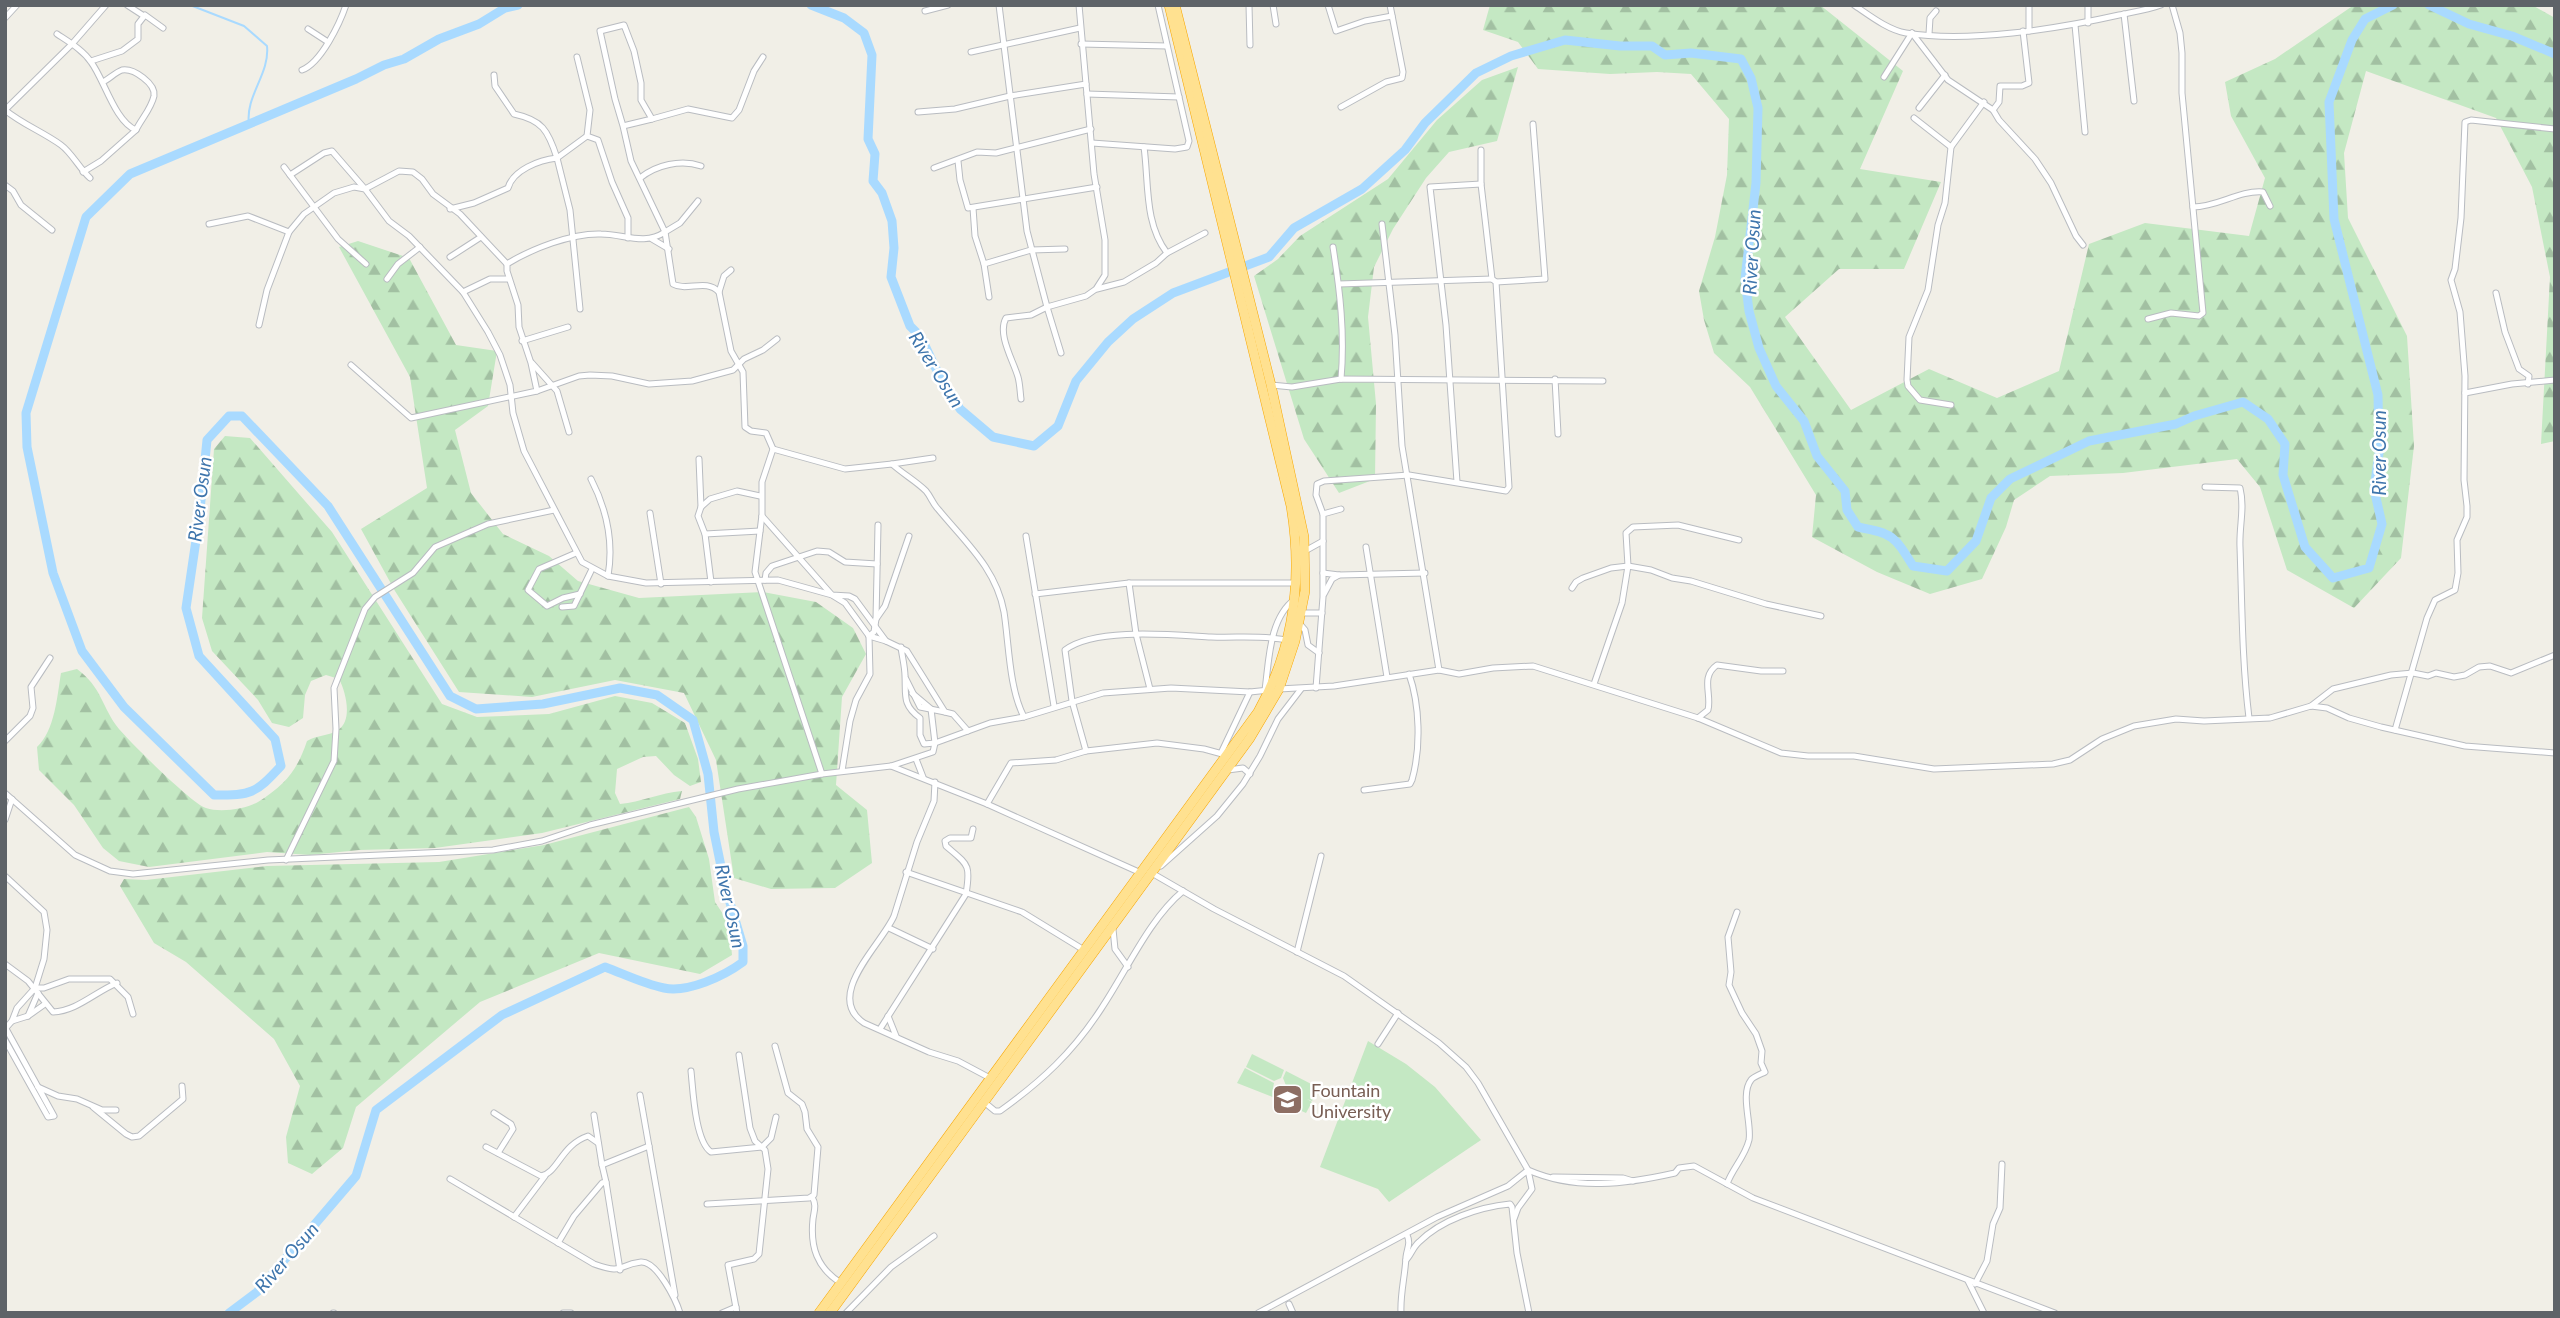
<svg xmlns="http://www.w3.org/2000/svg" width="2560" height="1318" viewBox="0 0 2560 1318" font-family="Lato,sans-serif">
  <style>
    .grass { fill: #c4e8c3 }
    .forest { fill: url(#forest-firs) }
    .lines { fill: none; stroke-linecap: round; stroke-linejoin: round }
    .stream { stroke: #a9daff; stroke-width: 2 }
    .river { stroke: #a9daff; stroke-width: 9 }
    .street-casing { stroke: #b9bcc1; stroke-width: 7 }
    .highway-casing { stroke: #f8a700; stroke-width: 10 }
    .street { stroke: #fff; stroke-width: 5 }
    .highway { stroke: #ffe190; stroke-width: 9 }
    .labels { text-anchor: middle; dominant-baseline: central; stroke-width: 5; stroke-linejoin: round; paint-order: stroke }
    .education-label { font-size: 18px; fill: #785e54; stroke: #fff; text-anchor: start }
    .water-label { font-size: 19px; font-style: italic; fill: #3e75ac; stroke: #fff }
  </style>
  <defs>
    <pattern id="forest-firs" width="22" height="20" patternUnits="userSpaceOnUse" patternTransform="scale(1.75)"><rect width="22" height="20" fill="#c4e8c3"/><path d="M5 1l3.5 6h-7zM16 11l3.5 6h-7z" fill="#a2c0a2"/></pattern>
  </defs>
  <rect width="100%" height="100%" fill="#f1efe7"/>
  <g class="grass">
    <path d="M1368 1041 1406 1064 1435 1087 1481 1140 1389 1202 1378 1189 1320 1167Z"/>
    <path d="M1252 1054 1284 1070 1281 1078 1274 1081 1246 1067Z"/>
    <path d="M1245 1068 1274 1083 1273 1088 1277 1092 1287 1088 1283 1078 1286 1071 1319 1088 1312 1101 1307 1099 1312 1102 1306 1113 1275 1099 1276 1096 1275 1098 1237 1083Z"/>
  </g>
  <g class="forest">
    <path d="M1490 5H1820L1903 71 1860 169 1941 182 1904 269H1839L1785 317 1851 410 1929 369 1997 398 2059 371 2089 244 2145 223 2249 236 2265 178 2231 116 2225 82 2275 59 2354 5H2532L2555 18V441L2541 444 2550 277 2532 187 2496 118 2366 71 2344 153 2348 218 2407 336 2414 446 2401 558 2354 608 2287 570 2260 487 2237 459 2123 473 2050 476 2014 500 2006 527 1982 579 1930 594 1877 572 1812 537 1816 495 1750 387 1714 353 1704 320 1699 291 1715 237 1727 175 1729 119 1691 74 1657 72 1610 74 1538 69 1518 42 1483 30Z"/>
    <path d="M1518 67 1497 141 1449 152 1426 178 1393 229 1374 267 1368 317 1376 404 1375 479 1339 493 1304 439 1254 276 1278 259 1300 236 1388 179 1437 120 1482 80Z"/>
    <path d="M358 241 409 258 456 345 497 351 488 406 455 430 471 493 503 534 549 556 578 581 639 598 763 592 816 602 853 628 866 654 842 697 836 785 867 810 872 863 835 888 771 889 734 878 716 760 684 693 615 680 532 697 459 692 395 591 361 529 427 488 410 377 339 247Z"/>
    <path d="M225 436 250 438 332 532 442 704 477 717 549 714 615 696 652 703 685 723 698 759 701 782 690 786 674 775 656 756 643 757 617 769 615 793 620 804C641 802 660 793 682 791L680 799 542 833 435 848 359 850 310 855 267 852 149 867 119 861 103 848 74 805 39 770 37 747C55 730 57 697 61 673L77 669C102 687 102 708 119 729 131 743 192 804 206 808 220 813 246 809 258 802 285 785 297 771 307 741 317 735 329 736 338 730 353 721 346 692 339 679L326 675 311 681 305 695 303 718 289 727 272 723 258 700 212 651 202 618 214 449Z"/>
    <path d="M689 807 696 817 709 859 715 902 729 923 732 955 700 974 599 953 480 1002 356 1107 343 1148 312 1174 288 1163 286 1137 300 1086 274 1039 186 962 154 943 120 886 124 879 146 880 267 866 439 862 544 845Z"/>
  </g>
  <g class="lines">
    <path class="stream" d="M190 5 244 26 267 46C270 74 245 96 249 124"/>
    <g class="river">
      <path d="M811 5 844 18 864 33 872 55 868 139 875 154 873 181 882 193 892 221 894 248 891 277 910 326 921 337 935 367 960 409 993 437 1034 446 1058 426 1076 381 1108 342 1133 319 1173 293 1269 257 1294 228 1362 189 1405 150 1425 123 1476 73 1511 56 1565 40 1620 46H1652L1665 55 1691 53 1741 59 1751 78 1758 108 1756 183 1745 279 1749 311 1759 348 1776 386 1804 421 1817 456 1845 491 1847 510 1858 527C1893 534 1894 535 1913 566L1947 571 1976 541 1991 498 2010 479 2089 441 2176 424 2194 416 2243 402 2268 419 2285 444 2283 475 2305 547 2333 578 2369 568 2382 524 2374 489 2379 453 2378 395 2334 219 2329 102 2352 40 2365 19 2393 5"/>
      <path d="M2429 5 2469 24 2512 36 2555 54"/>
      <path d="M229 1313 257 1292 356 1176 376 1110 502 1015 605 967C624 974 644 984 664 988 688 993 724 976 743 962V946L725 886 714 832 708 774 693 720 657 695 620 688 543 704 476 709 450 696 328 506 242 416H229L207 440 199 520 186 608 199 656 275 739 281 766C255 794 252 795 214 795L124 707 82 651 53 573 27 447 26 413 86 217 130 174 356 79 384 65 404 59 439 39 479 24 505 8 518 5"/>
    </g>
    <defs>
      <g id="street">
        <path d="M127 5 144 16"/>
        <path d="M999 5 1027 231 1047 307 1086 296 1096 289 1105 275V240L1094 174 1079 5"/>
        <path d="M1249 5 1250 45"/>
        <path d="M1273 5 1276 24"/>
        <path d="M1328 5 1336 31 1365 21 1392 16"/>
        <path d="M1854 5C1869 15 1888 30 1906 33 1968 43 2057 29 2119 15 2133 12 2147 10 2161 5"/>
        <path d="M2029 5V31"/>
        <path d="M2088 5V23"/>
        <path d="M925 11 948 5"/>
        <path d="M2124 14 2134 101"/>
        <path d="M5 18 17 5"/>
        <path d="M2075 25 2085 132"/>
        <path d="M308 29 328 42"/>
        <path d="M1912 33 1948 80 1993 110 1999 120 2035 159 2051 183 2076 236 2083 245"/>
        <path d="M57 34C69 42 83 50 91 62 104 79 115 122 136 130 142 118 151 109 154 96 156 84 134 68 122 70 116 72 109 79 103 82"/>
        <path d="M1929 34 1930 18 1936 11"/>
        <path d="M1081 44 1167 46"/>
        <path d="M971 52 1080 28"/>
        <path d="M577 57 590 110 587 136 598 140 612 182 628 218V238"/>
        <path d="M91 61 122 51 138 39V24L145 15 163 28"/>
        <path d="M302 70C321 63 340 23 346 5"/>
        <path d="M494 75 495 86 514 114C542 120 548 130 557 158L587 136"/>
        <path d="M1884 77 1912 33"/>
        <path d="M1087 94 1179 97"/>
        <path d="M1341 107 1386 82 1402 78 1403 72 1390 5"/>
        <path d="M1919 108 1945 75"/>
        <path d="M5 110 72 44 106 5"/>
        <path d="M5 110C22 124 43 132 61 145 72 153 79 168 90 178"/>
        <path d="M1993 110 1999 102 2000 86H2022L2029 83 2023 31"/>
        <path d="M918 112 955 109 1010 96 1086 84"/>
        <path d="M1914 118 1951 147 1984 102"/>
        <path d="M652 119 688 109 732 118 739 110 754 71 763 57"/>
        <path d="M623 126 615 99 600 31 624 25 634 51 641 83V100L652 119 623 126 631 161 665 232 680 223 698 201"/>
        <path d="M1092 143 1175 149 1187 147 1189 141 1158 5"/>
        <path d="M1144 147C1149 183 1144 223 1167 253"/>
        <path d="M958 161 960 180 968 208 1097 187"/>
        <path d="M284 167 338 239 366 264"/>
        <path d="M934 168 977 152 996 153 1091 129"/>
        <path d="M83 172 101 161 136 130"/>
        <path d="M290 175 324 153 332 151 365 189 399 171 413 172 422 179 433 194 460 214 507 264"/>
        <path d="M640 178C656 165 681 159 701 166"/>
        <path d="M5 185 13 191 21 205 52 230"/>
        <path d="M2193 207C2218 207 2239 190 2263 192L2270 206"/>
        <path d="M973 208 975 236 984 264 1031 250 1065 249"/>
        <path d="M450 209 474 203 508 188C513 170 539 160 557 158L570 210 580 309"/>
        <path d="M209 224 248 216 289 232"/>
        <path d="M1382 224 1395 335 1402 446 1439 670"/>
        <path d="M652 239 669 249"/>
        <path d="M1333 247C1340 291 1345 334 1341 379"/>
        <path d="M450 257 481 237"/>
        <path d="M984 264 989 297"/>
        <path d="M387 279 398 264 420 247"/>
        <path d="M1496 282 1545 279 1533 124"/>
        <path d="M1339 284 1492 279"/>
        <path d="M1097 289 1124 282 1156 263 1167 253 1205 233"/>
        <path d="M463 292 490 279H509"/>
        <path d="M719 292 724 276 731 270"/>
        <path d="M2496 293 2505 332 2519 369 2529 376 2528 384"/>
        <path d="M2148 319 2171 313 2199 316 2203 313 2182 93V53L2180 33 2172 5"/>
        <path d="M259 325 267 290 289 232 304 214 334 193 354 187 365 189 389 221 409 236 463 292 488 332 500 355 510 385 513 413 524 451 582 562 608 576 646 583 778 580 832 595 845 603 869 636 870 674 856 700 850 721 842 771"/>
        <path d="M522 341 568 327"/>
        <path d="M532 363 557 391 569 432"/>
        <path d="M351 365 411 418 537 391 531 363 519 327 518 305 507 271V264C531 249 572 233 601 234 624 234 644 246 665 232L673 284C687 292 706 278 719 292L731 351 743 372 745 427 751 431 766 433 773 449"/>
        <path d="M1555 379 1558 434"/>
        <path d="M1271 385 1292 387 1341 379 1603 381"/>
        <path d="M537 391 579 376 590 375 612 376 649 384 692 381 733 370 744 359 763 350 777 339"/>
        <path d="M2465 393 2512 384 2555 380"/>
        <path d="M1021 399C1020 392 1020 384 1018 377 1013 360 997 334 1006 318L1031 315 1047 307 1061 353"/>
        <path d="M1951 405 1920 400 1908 386 1907 380 1909 337 1928 290 1938 225 1945 203 1951 147"/>
        <path d="M699 459 701 507"/>
        <path d="M892 464 933 458"/>
        <path d="M591 479C607 510 614 541 608 576"/>
        <path d="M1457 482 1446 325 1430 187 1481 184"/>
        <path d="M2205 487 2240 488C2245 508 2239 526 2240 547 2242 604 2242 661 2249 718"/>
        <path d="M650 513 661 584"/>
        <path d="M1323 514 1316 495 1317 484 1324 481 1409 475 1506 491 1509 487 1496 282 1492 279 1481 184V150"/>
        <path d="M762 516 832 595 849 596 855 599 886 641"/>
        <path d="M760 531 705 534 698 516 701 507 710 499 737 491 760 496"/>
        <path d="M705 534 711 582"/>
        <path d="M1026 536 1054 706"/>
        <path d="M1366 547 1387 677"/>
        <path d="M1305 551 1323 541"/>
        <path d="M576 553 539 569 528 590 547 606 563 598 580 594"/>
        <path d="M1323 573 1339 575 1425 573"/>
        <path d="M765 580 766 573 772 566 817 551 829 552 845 562 877 564"/>
        <path d="M1572 588 1576 582 1583 578 1611 568 1628 566 1651 570 1672 578 1691 581 1766 604 1821 616"/>
        <path d="M1035 594 1129 583"/>
        <path d="M1324 594 1332 579 1339 575"/>
        <path d="M562 607 574 606 592 569"/>
        <path d="M1302 613H1322"/>
        <path d="M876 619 885 606 909 536"/>
        <path d="M1299 623 1305 630 1308 645 1319 653"/>
        <path d="M869 636 886 641 907 651 945 712 953 714 968 731"/>
        <path d="M869 636 874 632 876 619 878 525"/>
        <path d="M901 647C902 656 905 667 905 676 906 695 902 705 920 718V735L924 744 935 743 931 709 912 693"/>
        <path d="M906 679 920 707 945 712"/>
        <path d="M1594 684 1622 603 1628 566 1626 533 1633 527 1678 525 1739 540"/>
        <path d="M1316 688 1323 597V514L1341 509"/>
        <path d="M1150 689 1136 634 1129 583H1297"/>
        <path d="M1279 689 1334 686 1439 670 1459 674 1493 668 1533 666 1698 718 1781 753 1808 756H1854L1934 769 2053 764 2070 760 2102 739 2134 726 2176 719 2204 721 2270 718 2311 706 2327 708 2349 718 2381 727 2465 746 2555 753"/>
        <path d="M1265 690C1269 661 1269 618 1295 599"/>
        <path d="M2311 706 2333 689 2391 675 2413 673 2428 676 2436 673 2454 677 2465 675 2479 667 2490 666 2511 673 2555 655"/>
        <path d="M1698 718 1708 710C1712 694 1700 677 1717 665L1761 671H1783"/>
        <path d="M2395 730 2427 618 2435 600 2455 590 2458 573 2457 540 2467 517V506L2464 480 2465 376 2460 312 2451 280 2455 269 2461 218 2465 122 2471 120 2555 129"/>
        <path d="M5 741 30 716 33 708 31 687 50 658"/>
        <path d="M1221 753 1250 692"/>
        <path d="M1226 755 1204 749 1157 743 1086 751 1072 701 1065 650C1095 627 1174 635 1211 637 1237 638 1261 635 1287 640"/>
        <path d="M916 759 923 777"/>
        <path d="M891 766 987 804 1141 873"/>
        <path d="M1228 770 1243 768 1250 774"/>
        <path d="M822 774 755 572 762 515V482L773 449 845 469 892 464C903 474 916 481 926 491 931 497 933 504 938 509 965 542 996 568 1004 612 1009 644 1009 688 1024 717"/>
        <path d="M935 782 934 801 917 842 894 916C882 944 823 996 864 1023L929 1052 958 1061 990 1078"/>
        <path d="M1364 790 1410 784 1412 780C1421 748 1420 705 1409 674"/>
        <path d="M5 793 75 855 110 871 133 874 268 860 493 850 542 841 590 825 738 789 822 774 891 766 933 752 935 743 990 723 1024 717 1103 693 1171 688 1250 692 1269 690"/>
        <path d="M987 804 1011 763 1056 760 1086 751"/>
        <path d="M5 820 12 799"/>
        <path d="M286 860 334 761 336 729 334 688 365 609 375 597 413 573 435 547 488 524 554 510"/>
        <path d="M1161 866 1217 816 1243 784 1260 756 1278 719 1301 689"/>
        <path d="M906 872 1022 912 1084 950"/>
        <path d="M1150 872 1214 909 1344 976 1439 1043 1466 1067 1478 1083 1528 1170C1576 1191 1626 1184 1675 1173L1679 1168 1694 1166 1753 1198 2055 1313"/>
        <path d="M5 876 44 912 47 930 44 959 35 988 17 1008 12 1021 5 1029"/>
        <path d="M889 928 933 949"/>
        <path d="M1113 929 1115 949 1128 967"/>
        <path d="M1297 952 1321 856"/>
        <path d="M5 964 28 981 53 1012C77 1011 95 992 117 983"/>
        <path d="M35 988H44L69 979H110L128 997 133 1014"/>
        <path d="M28 1016 38 993"/>
        <path d="M888 1016 896 1036"/>
        <path d="M12 1021 28 1016 45 1004"/>
        <path d="M5 1027 54 1116 48 1117 5 1040"/>
        <path d="M880 1029 966 894C971 864 968 865 946 846L945 841 950 838H971L973 829"/>
        <path d="M1378 1044 1398 1013"/>
        <path d="M691 1071C693 1090 695 1141 711 1152L762 1147 771 1138 776 1117"/>
        <path d="M38 1087 58 1096 77 1099 102 1110H116"/>
        <path d="M640 1095 675 1295"/>
        <path d="M984 1102 995 1111H1000C1042 1081 1073 1052 1101 1009 1126 972 1149 919 1183 891"/>
        <path d="M93 1107 126 1134 132 1137 139 1136 183 1099 182 1086"/>
        <path d="M494 1113 511 1124 513 1129 498 1153"/>
        <path d="M594 1115 602 1165"/>
        <path d="M486 1147 541 1176C558 1173 561 1145 588 1136L598 1143"/>
        <path d="M1553 1177 1623 1178 1633 1181"/>
        <path d="M450 1179 594 1264C625 1275 616 1265 641 1262 657 1261 676 1300 680 1313"/>
        <path d="M606 1182 602 1165 649 1146"/>
        <path d="M1727 1184C1732 1169 1745 1157 1749 1140 1752 1125 1740 1094 1751 1080 1753 1077 1761 1074 1765 1072L1761 1063 1762 1051 1756 1034 1742 1013 1729 985 1731 972 1728 937 1737 912"/>
        <path d="M812 1197C817 1205 814 1211 813 1219 810 1247 817 1268 841 1283"/>
        <path d="M707 1204 809 1198 814 1195 818 1147 807 1129 805 1112 802 1104 788 1093 775 1046"/>
        <path d="M514 1217 545 1176"/>
        <path d="M558 1243 574 1216 602 1183 606 1182 620 1270"/>
        <path d="M1406 1260C1411 1255 1413 1247 1419 1242 1441 1220 1479 1207 1510 1204L1512 1207 1517 1253 1529 1313"/>
        <path d="M1968 1281 1984 1313"/>
        <path d="M1975 1284 1987 1261 1993 1224 2000 1208 2002 1164"/>
        <path d="M1289 1304 1293 1313"/>
        <path d="M333 1313H334"/>
        <path d="M563 1313H571"/>
        <path d="M722 1313 736 1307"/>
        <path d="M737 1313 728 1265 754 1259 759 1254 768 1169 765 1150 755 1141 750 1128 739 1055"/>
        <path d="M846 1313 891 1267 934 1236"/>
        <path d="M1258 1313 1437 1217 1508 1186 1528 1170 1532 1189 1518 1208 1514 1219"/>
        <path d="M1401 1313C1400 1294 1405 1277 1406 1257 1407 1248 1411 1244 1407 1235"/>
      </g>
      <g id="highway">
        <path d="M819 1313 1258 712C1294 648 1303 578 1291 506L1169 5"/>
        <path d="M830 1313 1250 738 1279 689 1295 641 1305 591 1304 537 1271 385 1175 5"/>
      </g>
    </defs>
    <use href="#street" class="street-casing"/>
    <use href="#highway" class="highway-casing"/>
    <use href="#street" class="street"/>
    <use href="#highway" class="highway"/>
  </g>
  <defs>
    <symbol id="university-square" viewBox="-11 -11 22 22"><rect x="-9" y="-9" width="18" height="18" rx="4" fill="#8d6e63" stroke="#fff"/><path d="M0-5L7-2L0 1L-7-2ZM-4 1L0 2.5L4 1V4Q0 6-4 4Z" fill="#fff"/></symbol>
  </defs>
  <g fill-rule="evenodd">
    <use href="#university-square" x="1270" y="1082" width="35" height="35"/>
  </g>
  <g class="labels">
    <g class="education-label">
      <text x="1311" y="1090">Fountain<tspan x="1311" dy="21">University</tspan></text>
    </g>
    <g class="water-label">
      <text transform="translate(1751 252) rotate(-87)">River Osun</text>
      <text transform="translate(937 369) rotate(58)">River Osun</text>
      <text transform="translate(2378 453) rotate(-90)">River Osun</text>
      <text transform="translate(199 499) rotate(-83)">River Osun</text>
      <text transform="translate(731 906) rotate(78)">River Osun</text>
      <text transform="translate(286 1257) rotate(-49)">River Osun</text>
    </g>
  </g>
  <rect width="2560" height="1318" fill="none" stroke="#5e6368" stroke-width="14"/>
</svg>
